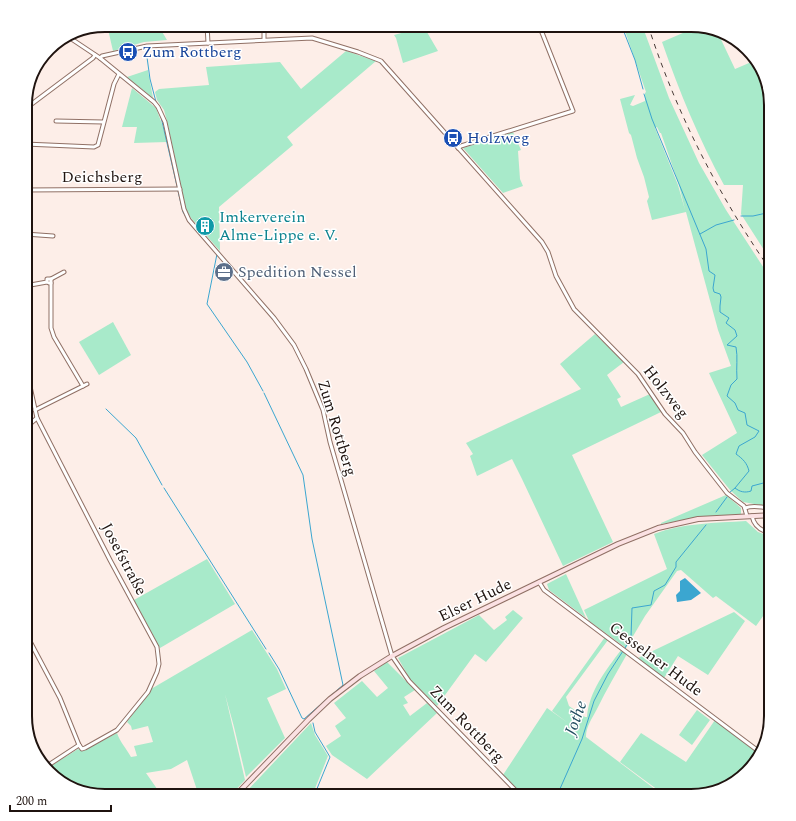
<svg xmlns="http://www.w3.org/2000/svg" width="796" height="821" viewBox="0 0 796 821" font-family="Spectral,serif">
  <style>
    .green { fill: #a8eaca; fill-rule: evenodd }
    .water { fill: #3ba6d0 }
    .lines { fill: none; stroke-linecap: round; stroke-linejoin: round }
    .stream { stroke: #3ba6d0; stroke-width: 1 }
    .street-casing { stroke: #907065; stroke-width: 5 }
    .secondary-casing { stroke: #907065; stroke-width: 6 }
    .street { stroke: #fff; stroke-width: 3 }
    .secondary { stroke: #fbe1e3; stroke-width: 4 }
    .rail { stroke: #473a36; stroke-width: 1; stroke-dasharray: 5 5; stroke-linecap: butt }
    .labels { text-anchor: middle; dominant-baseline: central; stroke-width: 3; stroke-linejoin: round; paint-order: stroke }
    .transit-label { font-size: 16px; fill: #164399; stroke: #fff; text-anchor: start }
    .street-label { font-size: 16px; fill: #1f130f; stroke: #fff }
    .culture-label { font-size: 16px; fill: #0d838f; stroke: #fff; text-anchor: start }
    .service-label { font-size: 16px; fill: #4e5e75; stroke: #fff; text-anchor: start }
    .water-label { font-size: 17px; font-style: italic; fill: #214d5f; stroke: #fff }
    .rim { fill: none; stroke: #1f130f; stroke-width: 2 }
  </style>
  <rect width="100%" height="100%" fill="#fdeee8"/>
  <g class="green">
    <path d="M107 25H158L167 40 144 42 113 51Z"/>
    <path d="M623 25H642L669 98 699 163 726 210 771 279V507L743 502 730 490 702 455 737 433 709 373 731 366 718 330 686 212 652 220 647 201 649 197 644 177 637 158 631 135 629 133 620 99 635 95 630 105 633 106 645 101V93L646 92ZM657 127 660 133H661L679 185 685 210 678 185 655 128Z"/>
    <path d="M699 26 717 31 735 69 756 60 765 75 771 105V261L741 214 743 185H724C699 139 679 91 662 42Z"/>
    <path d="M424 27 438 51 403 63 396 38 394 35Z"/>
    <path d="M346 51 376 61 287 137 293 145 219 207 220 251 191 218 186 209 168 125 164 110 157 100 155 92 159 89 209 85 206 67 280 62 301 89Z"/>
    <path d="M148 70V71L153 98 127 77Z"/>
    <path d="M132 88 156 108 162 124 167 142 134 143 137 127H122Z"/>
    <path d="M513 132 521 150 518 151 520 179 523 186 503 193 463 148Z"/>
    <path d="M113 322 131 355 99 375 79 342Z"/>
    <path d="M595 334 624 362 607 375 621 397 617 399 621 407 650 394 661 412 572 455 613 542 563 566 522 479 512 459 477 476 470 456 473 454 466 443 581 389 560 364Z"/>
    <path d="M726 495 741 508V514L699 517 661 524V523Z"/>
    <path d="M746 521 758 532 771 537V605L756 626 716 596 713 598 681 570 677 571 645 616 626 648 589 621 584 610 667 569 654 534C683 523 715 523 746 521Z"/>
    <path d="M207 559 235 604 160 648 134 600Z"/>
    <path d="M566 574 586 618 549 590 547 584Z"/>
    <path d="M513 610 523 618 486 662 475 654 437 706 410 679 398 658 479 615 494 630 507 620 505 617Z"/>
    <path d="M734 612 745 621 708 675 678 656 664 678 638 658Z"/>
    <path d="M252 630 277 669 286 689 267 698 285 738 246 777 234 727 225 694 245 780 230 796H199L187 760 171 769 146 773 162 796H105L70 788 46 769 78 749 83 751 117 733C120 742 126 748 131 757L137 756 134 746 153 742 148 726 132 730 131 726 127 722 151 689Z"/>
    <path d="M605 637 608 640 566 697 569 706 585 717H587C589 691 606 670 621 650L627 654C617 672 606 690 597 709 592 719 586 726 586 737L664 796H523L503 775 547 708 568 723 552 711Z"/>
    <path d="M387 662 415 690 404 697 408 703 403 705 410 716 427 703 437 713 367 779 332 755 326 746 341 736 335 726 346 718 334 703 362 681 377 697 388 688 374 671Z"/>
    <path d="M697 710 710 720 692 745 679 735Z"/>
    <path d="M715 720 760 755 744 776 721 790 691 796H666L620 762 641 733 686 762Z"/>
    <path d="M311 723 315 735 328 756 312 796H250L245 793Z"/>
  </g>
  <path class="water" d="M685 578 701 593 691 600 677 602 676 595 680 591V581Z"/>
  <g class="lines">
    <g class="stream">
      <path d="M623 25 624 32 635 60 643 89"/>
      <path d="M146 50 150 79 156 102"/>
      <path d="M644 94 652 119 706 249 709 271 715 275 713 288 714 292 720 294 721 297 720 306V312L729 318 726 323 735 330 737 336 727 345 736 347C738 357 736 368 737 379L731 385 727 396 735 403 738 410 745 413 747 425 759 431 755 437 739 446 736 454C743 459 747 463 749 471L735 488"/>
      <path d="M161 117 177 186"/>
      <path d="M178 191 183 212 189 222"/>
      <path d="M741 216H753L771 212"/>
      <path d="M700 234 716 225 734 220"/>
      <path d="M217 254 207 304 247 362 263 391"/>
      <path d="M264 393 303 475 312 539 343 685 304 719 302 718 279 669 269 653"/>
      <path d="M106 409 136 438 162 485"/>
      <path d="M164 488 266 649"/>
      <path d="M729 493 735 488C740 492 745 493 751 491L752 486 771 481"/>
      <path d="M716 512 727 497"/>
      <path d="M625 648 631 637 632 608 651 605 654 591 665 585 676 567V562L706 525"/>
      <path d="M313 723 315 732 330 757 314 796"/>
      <path d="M560 796 559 791 582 739 594 701 608 674 623 651"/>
    </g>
    <defs>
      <g id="street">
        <path d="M207 25 208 43"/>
        <path d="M264 25V40"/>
        <path d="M67 36 100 58 154 102 158 107 165 122 184 209 189 220 274 318 294 345 306 369 323 410 330 442 392 656 409 681 521 796"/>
        <path d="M100 58 102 56 147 46 312 38 358 52 381 61 542 242 548 252 556 276 574 309 638 374 665 414 683 433 695 452 727 493 744 506 747 516"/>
        <path d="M25 109 93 58 95 55"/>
        <path d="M56 121 103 122"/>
        <path d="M25 144 94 147 98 145 114 84 119 74"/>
        <path d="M458 148 461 146 573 111 539 25"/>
        <path d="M25 190 180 189"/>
        <path d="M25 234 53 236"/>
        <path d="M51 279 64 272"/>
        <path d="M51 283V328L54 337 83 386"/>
        <path d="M25 286 47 282 49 283H51V279H47V282"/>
        <path d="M25 350 27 373 37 418 110 560 157 647 159 664 157 672 148 692 117 730 85 748 82 749 79 745"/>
        <path d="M35 410 87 384"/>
        <path d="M25 436 31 423 37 418"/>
        <path d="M745 508C755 504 761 508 771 508"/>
        <path d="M752 516C754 526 761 531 771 533"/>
        <path d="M539 582 544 590 761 753"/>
        <path d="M25 632 60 698 79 745"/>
        <path d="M44 768 79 745"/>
      </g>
      <path id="secondary" d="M235 796 309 719 330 699 360 676 392 656 444 628 618 544 658 528 698 519 771 515"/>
    </defs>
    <use href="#street" class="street-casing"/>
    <use href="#secondary" class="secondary-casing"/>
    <use href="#street" class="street"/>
    <use href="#secondary" class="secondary"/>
    <path class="rail" d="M648 25C676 113 719 196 771 271"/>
  </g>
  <defs>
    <symbol id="bus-disc" viewBox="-11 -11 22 22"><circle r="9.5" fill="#1a4fb4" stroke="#fff"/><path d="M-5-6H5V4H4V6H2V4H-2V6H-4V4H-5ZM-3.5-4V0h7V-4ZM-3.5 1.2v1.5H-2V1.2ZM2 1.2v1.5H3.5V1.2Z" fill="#fff"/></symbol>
    <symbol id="building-disc" viewBox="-11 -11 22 22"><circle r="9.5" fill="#0f9aa8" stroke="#fff"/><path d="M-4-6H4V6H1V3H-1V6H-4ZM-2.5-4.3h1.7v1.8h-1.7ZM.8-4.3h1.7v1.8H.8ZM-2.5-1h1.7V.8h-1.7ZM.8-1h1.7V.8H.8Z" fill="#fff"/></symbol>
    <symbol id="office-disc" viewBox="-11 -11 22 22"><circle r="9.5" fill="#5c6f8a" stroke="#fff"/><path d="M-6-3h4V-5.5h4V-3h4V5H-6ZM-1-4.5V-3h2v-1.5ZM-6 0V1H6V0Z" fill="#fff"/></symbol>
  </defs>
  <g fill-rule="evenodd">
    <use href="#bus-disc" x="117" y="41" width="22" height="22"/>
    <use href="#bus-disc" x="442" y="127" width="22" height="22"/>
    <use href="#building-disc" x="194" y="215" width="22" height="22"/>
    <use href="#office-disc" x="213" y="261" width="22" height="22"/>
  </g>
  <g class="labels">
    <g class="transit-label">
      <text x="142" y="52">Zum Rottberg</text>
      <text x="467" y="138">Holzweg</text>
    </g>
    <g class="street-label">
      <text x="102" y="177">Deichsberg</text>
      <text transform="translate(666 392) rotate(52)">Holzweg</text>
      <text transform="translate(337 428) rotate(73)">Zum Rottberg</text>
      <text transform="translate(124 559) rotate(62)">Josefstraße</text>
      <text transform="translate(475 600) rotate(-26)">Elser Hude</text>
      <text transform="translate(656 659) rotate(37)">Gesselner Hude</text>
      <text transform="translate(467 724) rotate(46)">Zum Rottberg</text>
    </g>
    <g class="culture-label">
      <text x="219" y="217">Imkerverein<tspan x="219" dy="18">Alme-Lippe e. V.</tspan></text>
    </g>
    <g class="service-label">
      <text x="238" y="272">Spedition Nessel</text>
    </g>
    <g class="water-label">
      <text transform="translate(576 718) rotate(-70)">Jothe</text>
    </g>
  </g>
  <path d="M0 0H796V821H0ZM105 32H691A73 73 0 0 1 764 105V716A73 73 0 0 1 691 789H105A73 73 0 0 1 32 716V105A73 73 0 0 1 105 32Z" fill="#fff" fill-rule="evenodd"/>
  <path class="rim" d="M105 32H691A73 73 0 0 1 764 105V716A73 73 0 0 1 691 789H105A73 73 0 0 1 32 716V105A73 73 0 0 1 105 32Z"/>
  <path d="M10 805v6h101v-6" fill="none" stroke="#1f130f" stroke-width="2"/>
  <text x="16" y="805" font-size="12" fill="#1f130f" stroke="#ffffff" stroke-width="3" paint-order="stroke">200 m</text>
</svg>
